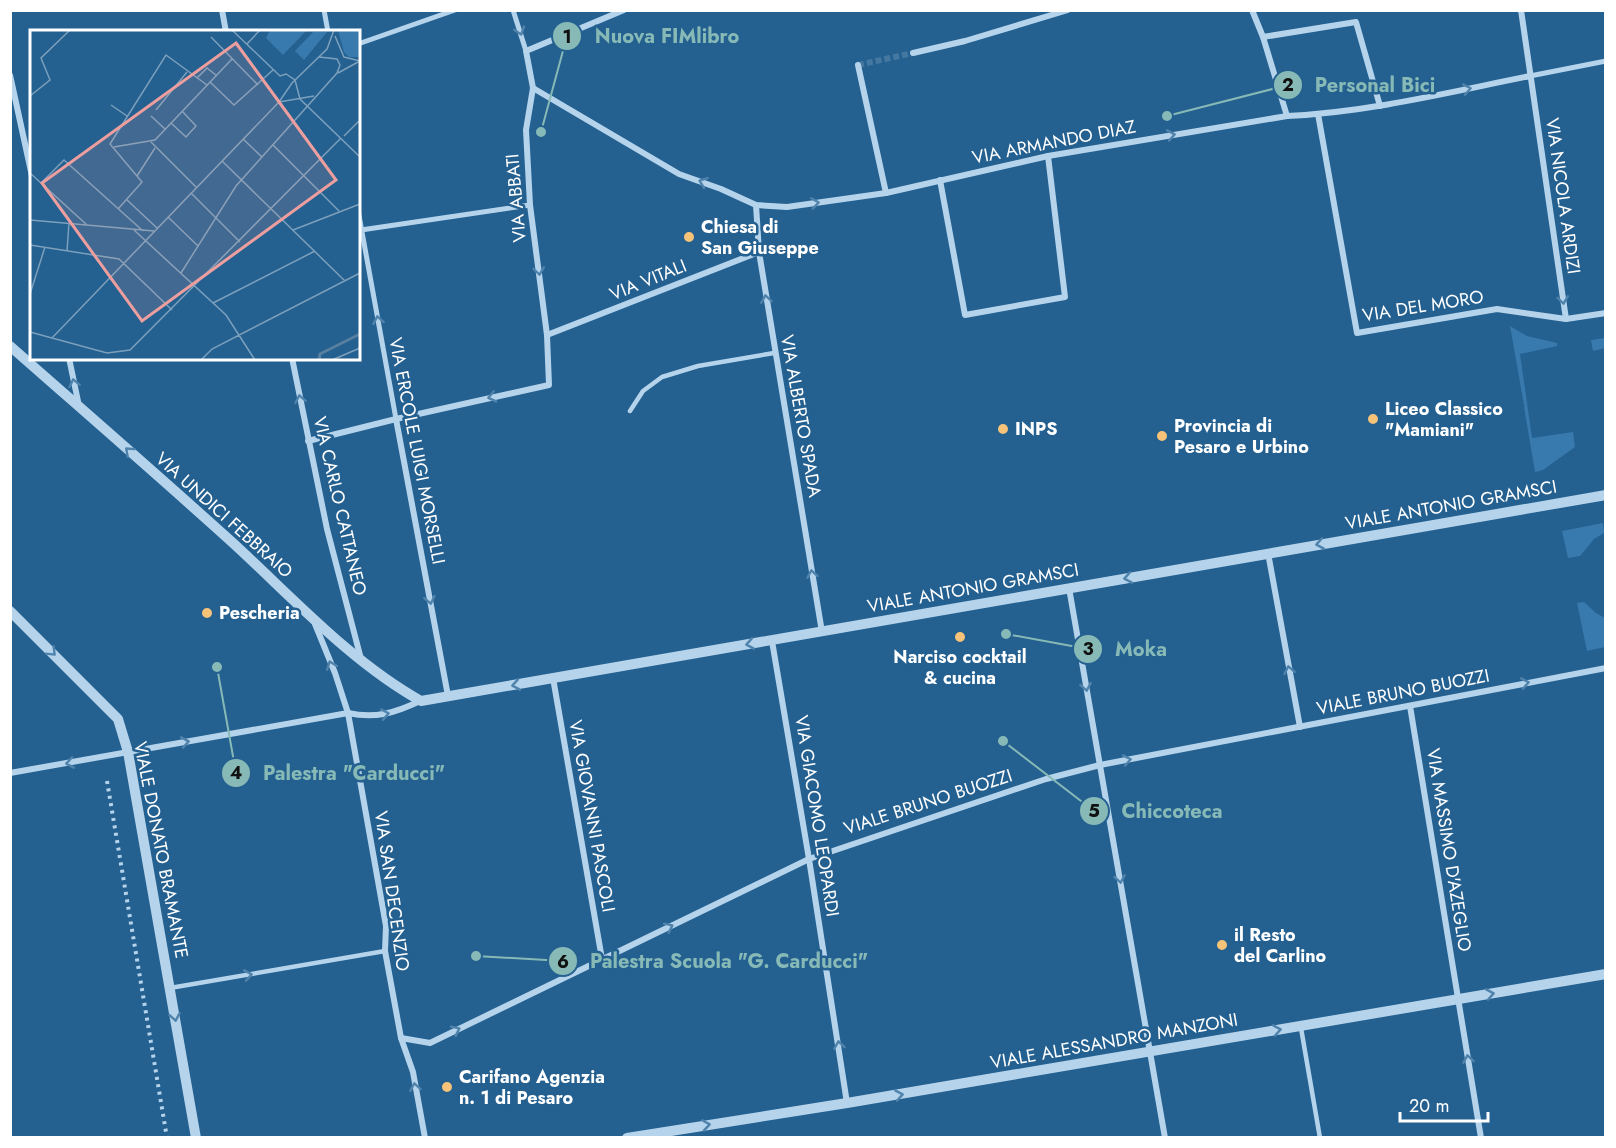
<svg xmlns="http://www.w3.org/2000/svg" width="1616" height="1148" viewBox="0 0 1616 1148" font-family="Jost,sans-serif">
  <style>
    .green { fill: #387aad }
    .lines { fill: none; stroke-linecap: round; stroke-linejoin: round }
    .minor-tunnel { stroke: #4578a1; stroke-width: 6; stroke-dasharray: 6 3; stroke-linecap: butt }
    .path { stroke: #b5d4ec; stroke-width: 4; stroke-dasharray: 3 4.5; stroke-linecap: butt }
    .service { stroke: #b5d4ec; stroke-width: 4.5 }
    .pedestrian { stroke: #b5d4ec; stroke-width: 5 }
    .minor { stroke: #b5d4ec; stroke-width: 6 }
    .tertiary { stroke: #b5d4ec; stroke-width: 10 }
    .oneway { stroke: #5083ac }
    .poi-dot { fill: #f6c379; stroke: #246090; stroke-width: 2 }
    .labels { text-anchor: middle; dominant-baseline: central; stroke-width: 5; stroke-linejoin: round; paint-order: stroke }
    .street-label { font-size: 18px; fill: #fff; stroke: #246090 }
    .poi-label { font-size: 18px; font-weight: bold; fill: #fff; stroke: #246090; text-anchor: start }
    .inset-river { fill: none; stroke: #577fa0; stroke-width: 3 }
    .inset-road { fill: none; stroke: #7ca0bc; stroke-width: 1.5 }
    .view { fill: #ed9e9e; fill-opacity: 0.15; stroke: #ed9e9e; stroke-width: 3 }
    .inset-edge { fill: none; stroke: #fff; stroke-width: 3 }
    .leader { fill: none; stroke: #87bab6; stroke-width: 2 }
    .callout-dot { fill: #87bab6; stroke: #246090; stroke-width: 2 }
    .mark-label { font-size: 18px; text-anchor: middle; font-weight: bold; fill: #111 }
    .callout-label { font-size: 20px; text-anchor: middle; font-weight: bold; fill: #87bab6; stroke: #246090; stroke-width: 5; stroke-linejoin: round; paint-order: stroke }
  </style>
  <rect width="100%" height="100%" fill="#246090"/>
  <g class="green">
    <path d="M1510 326 1527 336 1557 343V346L1520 354 1532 438 1573 432 1575 447 1543 470 1535 472 1524 407 1525 405H1524Z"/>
    <path d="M1605 338V348L1593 351 1591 340Z"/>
    <path d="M1603 523 1604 533 1594 539 1580 556 1568 558 1562 531Z"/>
    <path d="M1584 602 1596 613 1605 618V647L1587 651 1577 603Z"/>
  </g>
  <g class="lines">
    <path class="minor-tunnel" d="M858 65 913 53"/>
    <path class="path" d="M107 781 167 1138"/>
    <g class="service">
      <path d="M630 411 643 391 662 377 698 366 774 353"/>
      <path d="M170 988 385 951"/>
      <path d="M1301 1028 1320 1138"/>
    </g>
    <g class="pedestrian">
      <path d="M324 10 328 32"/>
      <path d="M513 10 526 51"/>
      <path d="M358 44 455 10"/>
      <path d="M1530 76 1606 61"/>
      <path d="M358 210 396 419"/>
      <path d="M361 230 530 205"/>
    </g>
    <g class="minor">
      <path d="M222 10 226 32"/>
      <path d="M1252 10 1263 37 1287 116"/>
      <path d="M1521 10 1566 319"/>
      <path d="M1263 37 1356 22 1380 106"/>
      <path d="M913 53 965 41 1068 10"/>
      <path d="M858 65 886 193"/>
      <path d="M10 75 32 176"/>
      <path d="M533 88 679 174 721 189 756 205 787 207 886 193 1048 156 1287 116C1370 112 1450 92 1530 76"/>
      <path d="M1318 114 1357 333 1497 309 1566 319 1606 313"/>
      <path d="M940 180 965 315 1065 297 1048 156"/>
      <path d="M756 205 759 252 822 632"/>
      <path d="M547 335 759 252"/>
      <path d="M69 358 79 406"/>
      <path d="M292 358 327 529 361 659"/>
      <path d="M396 419 448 696"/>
      <path d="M308 441 396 419 549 385 547 335 530 205 526 130 533 88 526 51 624 10"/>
      <path d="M1268 553 1300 727"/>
      <path d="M1069 588 1165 1138"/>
      <path d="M315 624 335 673 348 713 386 926 385 951 401 1038 413 1072 425 1138"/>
      <path d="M772 641 809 859 847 1103"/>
      <path d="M553 678 602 959"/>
      <path d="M1410 706 1481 1138"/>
      <path d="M10 773 348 713C375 719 395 713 420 701"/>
      <path d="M401 1038 430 1043 809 859 1046 779 1100 765 1606 668"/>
    </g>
    <g class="tertiary">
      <path d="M10 346C85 412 160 477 233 543 292 597 351 662 421 701L1606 495"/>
      <path d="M10 611 118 719 128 752 196 1138"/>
      <path d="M627 1138 847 1103 1606 974"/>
    </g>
  </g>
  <defs><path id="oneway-chevron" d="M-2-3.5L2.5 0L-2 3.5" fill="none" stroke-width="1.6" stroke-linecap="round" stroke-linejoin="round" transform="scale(1.5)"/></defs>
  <g class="oneway">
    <use href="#oneway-chevron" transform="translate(520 31) rotate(72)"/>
    <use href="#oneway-chevron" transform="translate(1467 89) rotate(-11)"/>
    <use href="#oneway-chevron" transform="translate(1171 135) rotate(-10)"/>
    <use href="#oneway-chevron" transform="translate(703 182) rotate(-160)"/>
    <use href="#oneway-chevron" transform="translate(815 203) rotate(-8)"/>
    <use href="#oneway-chevron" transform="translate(539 271) rotate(82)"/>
    <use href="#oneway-chevron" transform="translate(766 299) rotate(-99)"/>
    <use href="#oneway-chevron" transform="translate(1563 300) rotate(82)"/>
    <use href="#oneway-chevron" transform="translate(378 320) rotate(-100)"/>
    <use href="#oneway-chevron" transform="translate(74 383) rotate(-102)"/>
    <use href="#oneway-chevron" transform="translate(492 397) rotate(167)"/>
    <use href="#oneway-chevron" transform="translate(300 399) rotate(-101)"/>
    <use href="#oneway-chevron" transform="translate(129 451) rotate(-138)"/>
    <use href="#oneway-chevron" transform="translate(1320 544) rotate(170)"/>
    <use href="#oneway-chevron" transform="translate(812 574) rotate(-100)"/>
    <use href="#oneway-chevron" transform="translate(1128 578) rotate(170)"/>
    <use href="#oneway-chevron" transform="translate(430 600) rotate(79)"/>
    <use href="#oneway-chevron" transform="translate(750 644) rotate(170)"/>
    <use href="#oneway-chevron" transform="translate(52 652) rotate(45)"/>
    <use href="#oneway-chevron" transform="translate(331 665) rotate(-111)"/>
    <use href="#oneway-chevron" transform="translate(1289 670) rotate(-101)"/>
    <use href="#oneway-chevron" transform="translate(1525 683) rotate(-11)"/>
    <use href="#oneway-chevron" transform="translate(516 685) rotate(170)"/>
    <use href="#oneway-chevron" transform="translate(1086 687) rotate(80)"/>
    <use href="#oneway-chevron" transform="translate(385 714) rotate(-11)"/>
    <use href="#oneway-chevron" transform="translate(185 742) rotate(-10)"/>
    <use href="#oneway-chevron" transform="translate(1127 760) rotate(-11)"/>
    <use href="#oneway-chevron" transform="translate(70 763) rotate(170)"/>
    <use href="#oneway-chevron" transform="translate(1120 879) rotate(80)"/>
    <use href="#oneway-chevron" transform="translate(669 927) rotate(-26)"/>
    <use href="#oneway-chevron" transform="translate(248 975) rotate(-10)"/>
    <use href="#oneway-chevron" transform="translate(1490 994) rotate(-10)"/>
    <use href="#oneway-chevron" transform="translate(175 1017) rotate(80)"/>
    <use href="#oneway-chevron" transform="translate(456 1030) rotate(-26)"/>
    <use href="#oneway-chevron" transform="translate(1277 1030) rotate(-10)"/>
    <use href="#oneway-chevron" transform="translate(839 1045) rotate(-99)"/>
    <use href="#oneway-chevron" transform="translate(1468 1059) rotate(-99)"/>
    <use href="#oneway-chevron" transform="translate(415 1087) rotate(-100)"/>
    <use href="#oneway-chevron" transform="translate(899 1095) rotate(-10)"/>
    <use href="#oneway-chevron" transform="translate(706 1125) rotate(-9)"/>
  </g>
  <g class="poi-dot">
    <circle cx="689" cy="237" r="6"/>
    <circle cx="1373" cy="419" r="6"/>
    <circle cx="1003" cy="429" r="6"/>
    <circle cx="1162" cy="436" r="6"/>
    <circle cx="207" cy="613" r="6"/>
    <circle cx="960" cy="637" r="6"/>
    <circle cx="1222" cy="945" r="6"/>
    <circle cx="447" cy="1087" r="6"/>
  </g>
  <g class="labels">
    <g class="street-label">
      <text transform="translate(1054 142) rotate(-11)">VIA ARMANDO DIAZ</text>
      <text transform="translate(1563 196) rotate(82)">VIA NICOLA ARDIZI</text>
      <text transform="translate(516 198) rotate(-95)">VIA ABBATI</text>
      <text transform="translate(648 280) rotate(-22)">VIA VITALI</text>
      <text transform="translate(1423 306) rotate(-9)">VIA DEL MORO</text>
      <text transform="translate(801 416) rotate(80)">VIA ALBERTO SPADA</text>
      <text transform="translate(417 451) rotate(79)">VIA ERCOLE LUIGI MORSELLI</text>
      <text transform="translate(1451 505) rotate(-10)">VIALE ANTONIO GRAMSCI</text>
      <text transform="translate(340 506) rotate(77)">VIA CARLO CATTANEO</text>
      <text transform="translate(224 515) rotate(42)">VIA UNDICI FEBBRAIO</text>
      <text transform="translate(973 588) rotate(-10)">VIALE ANTONIO GRAMSCI</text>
      <text transform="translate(1403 692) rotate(-11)">VIALE BRUNO BUOZZI</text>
      <text transform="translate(928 802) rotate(-18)">VIALE BRUNO BUOZZI</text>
      <text transform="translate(592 816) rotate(80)">VIA GIOVANNI PASCOLI</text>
      <text transform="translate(817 816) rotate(81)">VIA GIACOMO LEOPARDI</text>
      <text transform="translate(161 850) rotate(79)">VIALE DONATO BRAMANTE</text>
      <text transform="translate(1449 850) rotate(81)">VIA MASSIMO D'AZEGLIO</text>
      <text transform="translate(392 891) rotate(82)">VIA SAN DECENZIO</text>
      <text transform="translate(1114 1041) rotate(-10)">VIALE ALESSANDRO MANZONI</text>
    </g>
    <g class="poi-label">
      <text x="701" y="227">Chiesa di<tspan x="701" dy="21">San Giuseppe</tspan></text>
      <text x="1385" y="409">Liceo Classico<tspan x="1385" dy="21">"Mamiani"</tspan></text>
      <text x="1174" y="426">Provincia di<tspan x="1174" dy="21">Pesaro e Urbino</tspan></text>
      <text x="1015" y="429">INPS</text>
      <text x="219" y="613">Pescheria</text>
      <text x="960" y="657" text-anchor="middle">Narciso cocktail<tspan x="960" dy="21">&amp; cucina</tspan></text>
      <text x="1234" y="935">il Resto<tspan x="1234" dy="21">del Carlino</tspan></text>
      <text x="459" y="1077">Carifano Agenzia<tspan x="459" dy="21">n. 1 di Pesaro</tspan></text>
    </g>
  </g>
  <g transform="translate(30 30)">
    <rect width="330" height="330" fill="#246090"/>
    <path d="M240 0H277L253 25 236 8ZM308 0H330V27H319L314 22ZM283 2H297L274 30 265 21Z" fill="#387aad"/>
    <path class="inset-river" d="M289 330 290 324 330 304"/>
    <path class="inset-road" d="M202 0 250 46 256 44 265 50 270 69 330 127M305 6 314 27 330 31M181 7 228 55M217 14 230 0M308 43 328 32M167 48 177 38 187 46M180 52 204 75 243 40M0 66 20 50 11 28 40 0M249 72 284 66M81 75 97 86M126 80 157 42M121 86 135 99M141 93 156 107 166 96 152 81M314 106 330 90M213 109 232 127M121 112 166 157M243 115 309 181M84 117 125 110 202 29M192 131 315 251M0 143 57 195M107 146 125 118M11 153 34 130 113 201M161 163 210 212M96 169 127 198M88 179 112 152 80 114 136 25 177 55M138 187 168 216M0 190 124 201M104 200 196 285 225 330M263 200 330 174M0 215 89 229 142 280M37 221 39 193M151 243 206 156 307 43 310 35 307 29 289 27M0 264 15 217M183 273 285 221M0 302 77 323 100 320 311 108M22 308 249 72 262 53 297 19 304 0M171 330 182 319 330 243M302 330 330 318"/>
    <path class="view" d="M206 13 306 150 112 291 12 153Z"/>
    <rect width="330" height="330" class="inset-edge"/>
  </g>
  <path class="leader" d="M541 132L567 36M1167 116L1288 85M1006 634L1088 649M217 667L236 773M1003 741L1094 811M476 956L563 961"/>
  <g class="callout-dot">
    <circle cx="541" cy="132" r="6"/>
    <circle cx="1167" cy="116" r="6"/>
    <circle cx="1006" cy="634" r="6"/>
    <circle cx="217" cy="667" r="6"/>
    <circle cx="1003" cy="741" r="6"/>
    <circle cx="476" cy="956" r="6"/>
    <circle cx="567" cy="36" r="15"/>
    <circle cx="1288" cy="85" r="15"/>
    <circle cx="1088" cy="649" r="15"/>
    <circle cx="236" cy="773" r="15"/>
    <circle cx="1094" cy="811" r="15"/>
    <circle cx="563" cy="961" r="15"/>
  </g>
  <g class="mark-label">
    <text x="567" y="43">1</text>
    <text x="1288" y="91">2</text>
    <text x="1088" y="655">3</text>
    <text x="236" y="779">4</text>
    <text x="1094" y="817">5</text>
    <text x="563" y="968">6</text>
  </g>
  <g class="callout-label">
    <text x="667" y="43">Nuova FIMlibro</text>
    <text x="1375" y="92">Personal Bici</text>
    <text x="1141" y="656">Moka</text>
    <text x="354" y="780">Palestra "Carducci"</text>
    <text x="1172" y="818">Chiccoteca</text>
    <text x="729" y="968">Palestra Scuola "G. Carducci"</text>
  </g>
  <rect width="1616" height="1148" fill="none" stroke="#ffffff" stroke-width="24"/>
  <path d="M1400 1112v9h88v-9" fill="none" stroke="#ffffff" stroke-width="3"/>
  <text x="1409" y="1112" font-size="18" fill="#ffffff" stroke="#246090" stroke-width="4.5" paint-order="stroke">20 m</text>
</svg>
